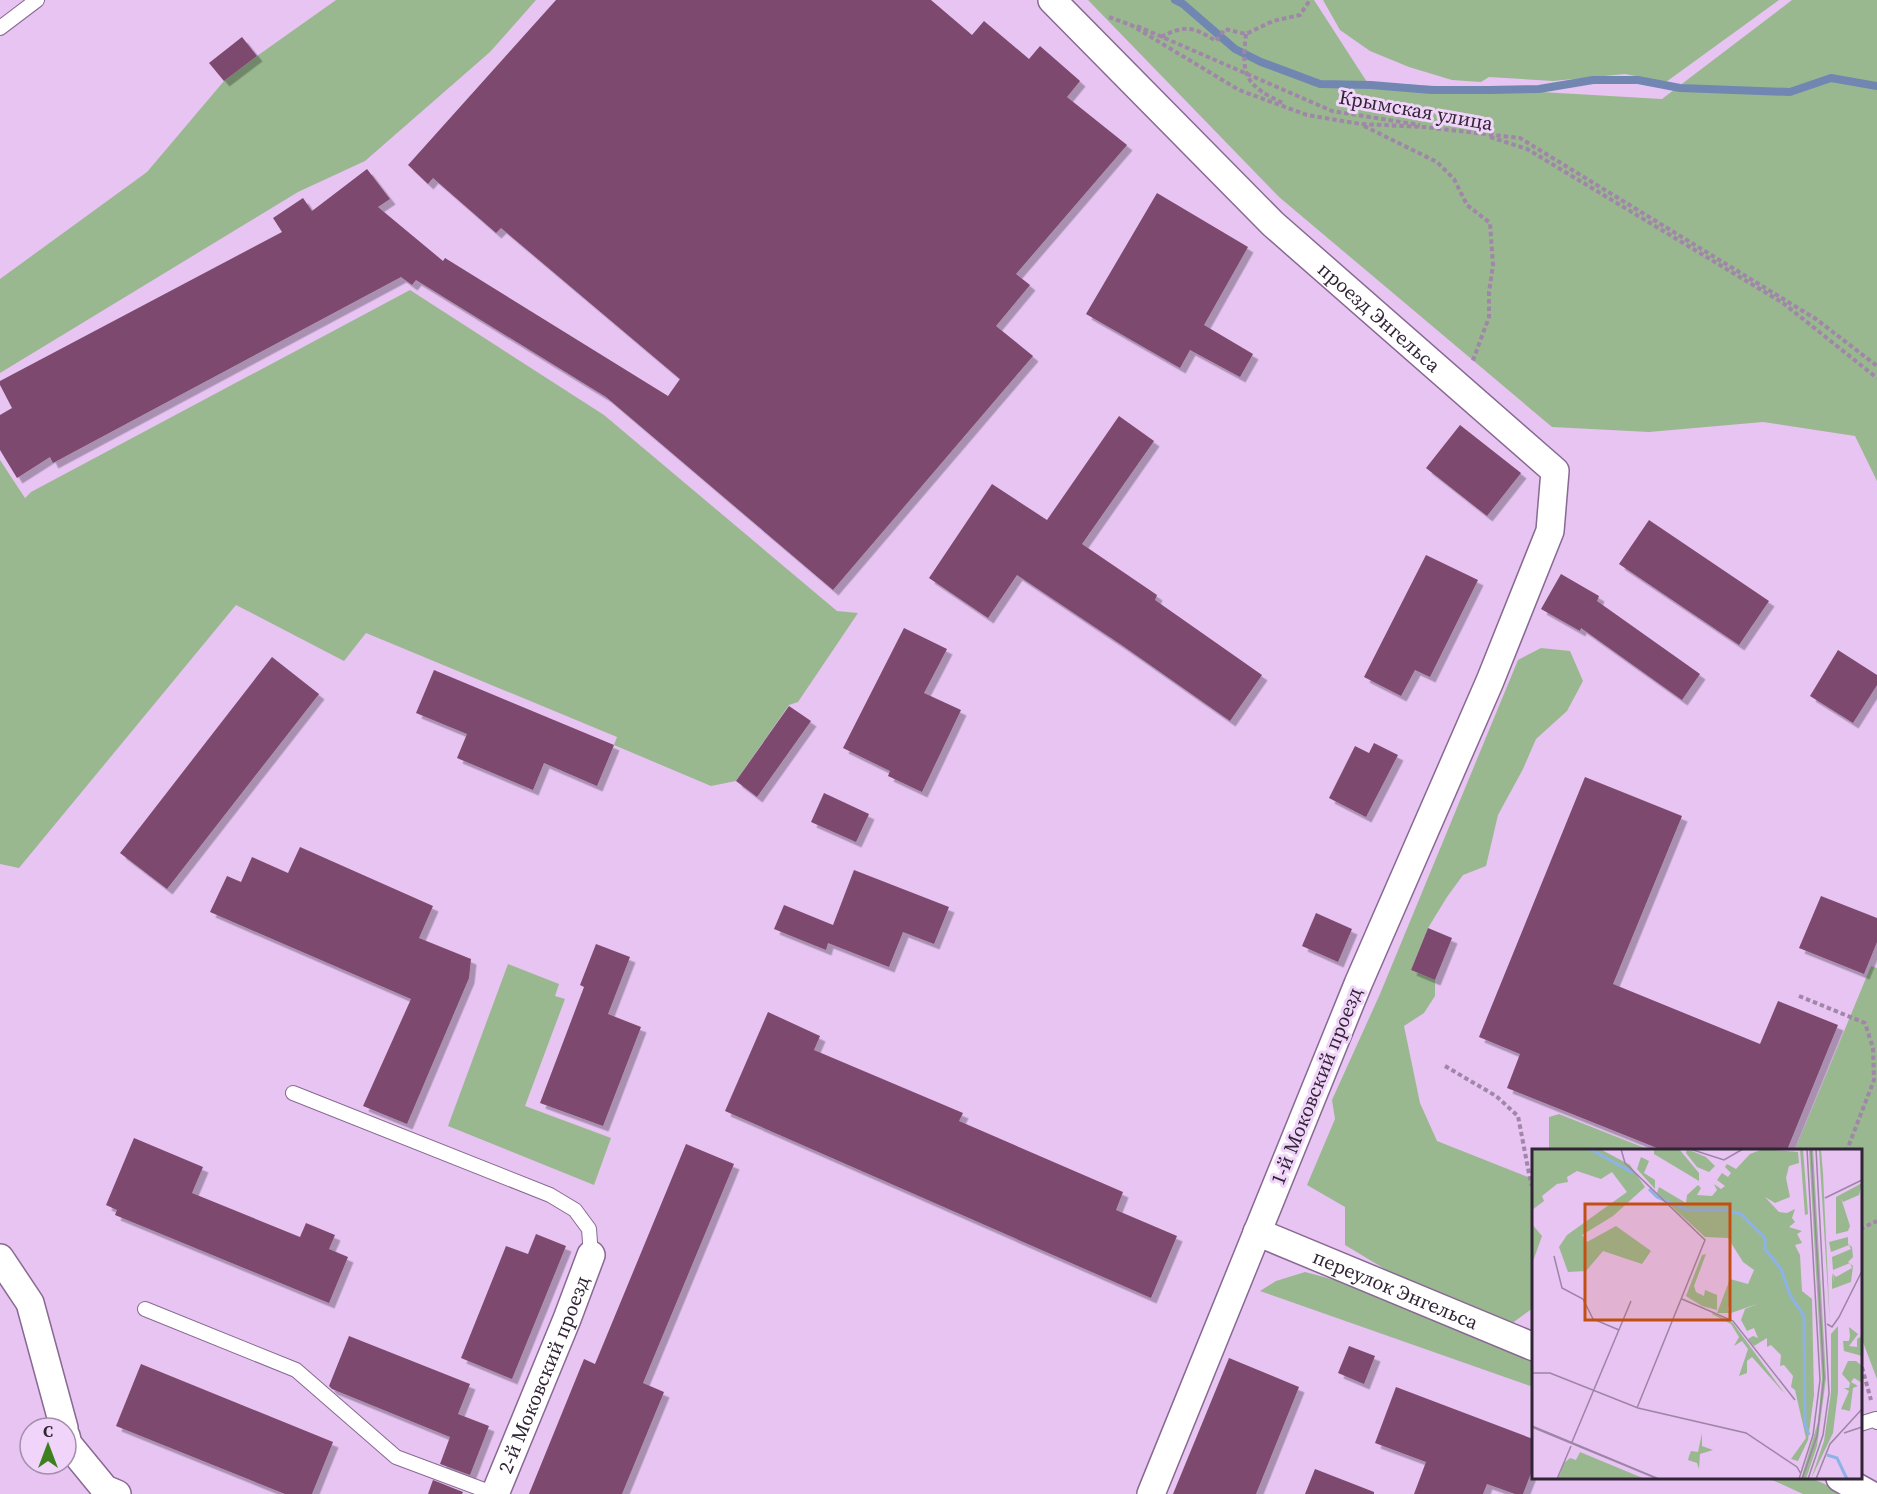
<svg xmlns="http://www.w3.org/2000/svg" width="1877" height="1494" viewBox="0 0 1877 1494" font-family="'Source Serif 4',serif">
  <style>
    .green { fill: #9ab890 }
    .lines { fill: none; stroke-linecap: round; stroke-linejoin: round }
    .stream { stroke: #7187b2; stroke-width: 8 }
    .building { fill: #7d496e; filter: url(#shadow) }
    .service-casing { stroke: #886992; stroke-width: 16 }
    .minor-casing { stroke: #886992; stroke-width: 30 }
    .path { stroke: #a086a8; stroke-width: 4; stroke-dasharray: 4.5 3; stroke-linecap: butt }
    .service { stroke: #fff; stroke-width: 14 }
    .minor { stroke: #fff; stroke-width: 27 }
    .labels { text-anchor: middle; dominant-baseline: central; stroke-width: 6; stroke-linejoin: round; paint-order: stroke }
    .street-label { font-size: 20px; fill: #312435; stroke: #f0d4f9 }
    .inset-river { fill: none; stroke: #8db2e8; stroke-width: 3 }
    .inset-road { fill: none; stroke: #9e84a6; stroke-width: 1.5 }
    .view { fill: #c34e14; fill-opacity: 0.15; stroke: #c34e14; stroke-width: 3 }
    .inset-edge { fill: none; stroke: #312435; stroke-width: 3 }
  </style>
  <defs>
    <filter id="shadow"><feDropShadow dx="5.5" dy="5.5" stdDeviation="0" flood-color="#0004"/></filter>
  </defs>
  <rect width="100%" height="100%" fill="#e7c4f2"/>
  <g class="green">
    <path d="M336 0H536L490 52 365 161 298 192 0 373V279L147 172 224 81 257 56Z"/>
    <path d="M1088 0H1314L1367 82 1662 99 1792 0H1877V481L1855 436 1763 422 1649 432 1552 427 1279 197Z"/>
    <path d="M1323 0H1779L1666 82 1625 74 1553 81 1489 77 1481 82 1452 80 1409 67 1370 51 1340 30Z"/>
    <path d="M410 290 604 415 837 611 858 613 798 702 789 705 736 781 711 786 614 745 617 737 366 633 344 661 236 605 19 868 0 864V460L25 498 31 492Z"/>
    <path d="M1541 648 1570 651 1583 681 1567 711 1536 739 1523 769 1498 815 1486 866 1463 875 1447 897 1428 928 1411 970 1435 980V996L1424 1013 1404 1026 1420 1103 1437 1141 1533 1179V1308L1511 1324 1413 1286 1345 1245V1207L1307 1185 1335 1119 1332 1100 1380 994 1518 660Z"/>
    <path d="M508 964 559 984 555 996 565 999 525 1106 611 1138 594 1185 448 1126Z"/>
    <path d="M1871 966 1877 968V1379L1861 1337 1860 1150H1795Z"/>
    <path d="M1559 1114 1650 1150H1549V1117Z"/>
    <path d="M1305 1272 1335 1280 1533 1362V1387L1260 1291 1276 1281Z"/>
    <path d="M1768 1478H1811L1847 1494H1803Z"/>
  </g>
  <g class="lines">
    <path class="stream" d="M1175 0 1183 4 1235 49 1261 62 1320 84 1371 85 1431 90H1489L1539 89 1593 80H1638L1680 88 1790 92 1831 78 1877 86"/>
  </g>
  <g class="building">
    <path d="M556 0H931L972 35 984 21 1029 59 1040 46 1080 81 1067 97 1127 145 1016 274 1030 285 996 326 1033 356 833 590 606 397 416 280 412 285 401 277 53 463 50 457 17 478 0 450V415L12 408 0 385V381L282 232 273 218 303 198 312 211 367 169 390 199 378 207 443 261 445 258 668 396 680 379 501 228 496 233 433 178 428 184 408 165Z"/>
    <path d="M242 37 257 56 224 81 209 63Z"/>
    <path d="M1157 193 1248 247 1204 325 1253 354 1240 377 1190 350 1180 368 1086 314Z"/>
    <path d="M1119 416 1154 441 1082 544 1157 595 1155 600 1262 675 1230 721 1123 646 1017 575 988 618 929 578 992 484 1047 520Z"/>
    <path d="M1460 425 1521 473 1487 516 1426 468Z"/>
    <path d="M1649 520 1769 601 1739 645 1619 564Z"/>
    <path d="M1426 555 1478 580 1430 677 1415 670 1401 696 1364 677Z"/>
    <path d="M1561 574 1599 596 1597 601 1700 674 1682 700 1581 628 1580 631 1541 609Z"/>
    <path d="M904 628 947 649 924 693 961 710 922 792 888 776 890 771 843 748Z"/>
    <path d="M1838 650 1877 675V685L1853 723 1810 696Z"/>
    <path d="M272 657 319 694 167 889 120 853Z"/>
    <path d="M434 670 614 745 597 786 544 763 533 790 457 758 467 734 416 713Z"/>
    <path d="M789 706 811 721 757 797 736 781Z"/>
    <path d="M1374 743 1398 755 1366 817 1329 798 1355 746 1369 753Z"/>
    <path d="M1585 777 1682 816 1613 984 1760 1044 1778 1001 1838 1025 1787 1150H1662L1507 1088 1520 1054 1479 1037Z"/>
    <path d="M824 793 869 814 856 842 811 822Z"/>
    <path d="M300 847 433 906 419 938 471 959 469 978 407 1124 363 1106 411 999 210 912 227 876 241 882 252 857 288 873Z"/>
    <path d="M854 870 949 907 934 944 903 932 889 967 828 943 826 950 774 929 784 905 833 925Z"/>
    <path d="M1821 896 1877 918V942L1864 974 1799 948Z"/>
    <path d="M1316 913 1352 929 1338 962 1302 946Z"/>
    <path d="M1428 928 1452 938 1435 980 1411 970Z"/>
    <path d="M596 944 630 957 608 1014 641 1027 603 1126 540 1103 584 987 580 985Z"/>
    <path d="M768 1012 820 1036 814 1050 963 1113 959 1121 1123 1192 1116 1210 1177 1236 1151 1298 725 1111Z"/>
    <path d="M134 1138 203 1167 192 1193 300 1237 306 1223 335 1235 329 1249 348 1257 329 1303 115 1215 117 1210 106 1205Z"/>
    <path d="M686 1144 734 1164 643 1383 664 1392 622 1494H529L584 1359 595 1364Z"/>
    <path d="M536 1234 566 1246 512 1379 461 1358 506 1246 528 1254Z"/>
    <path d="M349 1336 470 1384 458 1414 489 1426 470 1475 440 1464 450 1437 332 1389 329 1386Z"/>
    <path d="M1349 1346 1375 1356 1364 1384 1338 1373Z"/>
    <path d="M1229 1358 1299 1387 1256 1494H1173Z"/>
    <path d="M141 1364 333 1442 312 1494H285L116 1426Z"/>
    <path d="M1396 1387 1533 1439V1468L1523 1494H1515L1487 1484 1483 1494H1414L1426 1462 1375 1443Z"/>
    <path d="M1315 1469 1374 1492V1494H1305Z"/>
    <path d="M433 1480 463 1492 462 1494H428Z"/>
  </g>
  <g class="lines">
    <defs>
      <g id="service">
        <path d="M0 28 37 0"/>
        <path d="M293 1093 550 1195 575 1210 589 1229 591 1255"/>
        <path d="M145 1309 296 1370 396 1457 495 1494"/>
        <path d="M1860 1424 1876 1419 1877 1422"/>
      </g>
      <g id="minor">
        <path id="s1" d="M1052 0 1273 224 1555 471 1550 531 1490 681 1358 984 1151 1494"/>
        <path id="s2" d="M1257 1232 1534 1347"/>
        <path d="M0 1258 30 1303 64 1428"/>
        <path d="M66 1436 68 1444 105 1489 117 1494"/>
        <path d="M1840 1478 1869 1494"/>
        <path id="s3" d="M495 1494 567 1319 591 1255"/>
      </g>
    </defs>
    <use href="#service" class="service-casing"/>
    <use href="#minor" class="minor-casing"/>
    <g class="path">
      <path d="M1109 17 1131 25 1239 90 1307 115 1361 124 1424 127 1520 138 1816 319 1877 366"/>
      <path d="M1137 26 1332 111 1420 125"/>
      <path d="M1246 34C1241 77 1245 85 1285 104"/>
      <path d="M1161 37C1185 25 1192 26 1216 41L1225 29 1246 34 1273 21 1300 15 1310 0"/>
      <path d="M1364 126 1437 162 1454 179 1467 205 1490 223 1493 265 1489 292V317L1472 363"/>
      <path d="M1490 137 1527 149 1783 303 1877 378"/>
      <path d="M1799 996 1865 1023 1873 1048 1874 1080 1847 1150"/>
      <path d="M1445 1066 1496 1096 1518 1116 1531 1184 1534 1188"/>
      <path d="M1860 1229 1877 1221"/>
      <path d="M1860 1360 1871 1400"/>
    </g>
    <use href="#service" class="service"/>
    <use href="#minor" class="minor"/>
  </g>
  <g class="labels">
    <g class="street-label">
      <text transform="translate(1416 110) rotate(10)">Крымская улица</text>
      <text stroke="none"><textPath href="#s1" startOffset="456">проезд Энгельса</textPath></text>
      <text transform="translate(1316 1086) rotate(-68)">1-й Моковский проезд</text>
      <text stroke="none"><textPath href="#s2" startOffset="150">переулок Энгельса</textPath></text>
      <text stroke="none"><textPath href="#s3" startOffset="129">2-й Моковский проезд</textPath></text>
    </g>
  </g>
  <g transform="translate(1532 1149)">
    <rect width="330" height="330" fill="#e7c4f2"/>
    <path d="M0 0H68L98 16 113 38 81 67 50 86 55 93 84 77 119 102 110 115 71 102 54 122 36 123 27 98 35 86 95 43 80 23 69 30 45 22 35 28 36 33 25 35 10 47 12 52 0 61ZM122 0H147L167 24V32L122 5ZM155 0 174 8 183 17 177 23 165 18 154 4ZM231 0 266 3 267 14 257 17 254 29 258 48 243 54 233 48 247 63 255 64 263 60 260 69 263 73 257 78 270 82 265 85 270 94 263 96 268 106 270 142 280 150 282 246 276 291 266 312 259 310 274 289 263 241 259 238 261 227 252 216 248 217 249 206 239 196 235 198V189L222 197 219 194 216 190 221 187 226 189 222 179 215 182 209 171 213 160 225 155 199 164 196 157 197 164H185L198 130 216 135 222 121 211 113 196 89 173 88 125 44 127 38 154 54 155 46 166 36 169 39 165 46 180 47 185 41 182 35 189 40 193 37 185 31 190 24 196 28 199 24 193 18 195 15 204 20 218 5ZM268 0H271L276 65 273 66ZM277 0H281L294 229 285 297 274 330H269L286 273 290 229ZM287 0H289L291 24 298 176ZM109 8 117 12 112 24 123 31V40L105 20ZM330 34 327 46 311 53 309 49 318 77 316 82 304 85V48ZM0 75 10 87 0 115ZM316 88V95L320 98 321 108 316 113 321 117 319 133 300 140V124L302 134 301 125 304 128 320 119 318 114 301 121 300 108 319 100 317 96 299 103 297 93ZM174 105 162 137 164 143 172 147 173 141 185 146V161L170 157 154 147 170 106ZM180 165 181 164 201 174 253 245 220 208 215 212V224L207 227 216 200 210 192 202 197 207 188 199 175ZM306 177V243L301 284 279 330 292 292 299 243V185ZM317 178 326 185 317 197 325 198V190L330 187V207L312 202 311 192H317L318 187ZM316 212H324L330 217V234L322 229 319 233 326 237 321 239 318 262 309 260 317 242 312 239H317L318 234 310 225ZM170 284V297L181 301 168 305 167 320 165 314 156 311 157 307 159 302 166 303ZM48 303 113 330H26L32 314 38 309 44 311Z" fill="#9ab890"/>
    <path class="inset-river" d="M58 0 101 24M117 40 125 48 155 61H194L209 65 233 89V100L249 120 258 146 272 167 273 276 277 286M295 306 305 309 315 330"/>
    <path class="inset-road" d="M89 0 93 14 173 91 105 259M158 0 192 11 211 0M293 49 330 31M22 107 30 139 51 150 61 170 87 181M150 150 201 172 263 251M295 175 300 178 307 168 330 122M0 224H18L106 259 214 284 265 318 269 325M0 277 127 330M0 278 126 330M312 284 330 278M40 293 99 152M25 330 39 297M267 330 281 286 288 231 275 0M270 330 285 287 292 229 279 0M276 330 291 286 297 244 284 0M284 330 298 295 330 260"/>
    <path class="view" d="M53 55H198V171H53Z"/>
    <rect width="330" height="330" class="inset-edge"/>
  </g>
  <g transform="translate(48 1446)"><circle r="28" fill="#f0d4f9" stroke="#a48eab" stroke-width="1.5"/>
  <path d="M0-4.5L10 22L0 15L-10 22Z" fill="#3e7f20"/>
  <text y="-9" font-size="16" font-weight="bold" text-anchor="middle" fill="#312435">С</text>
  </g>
</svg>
